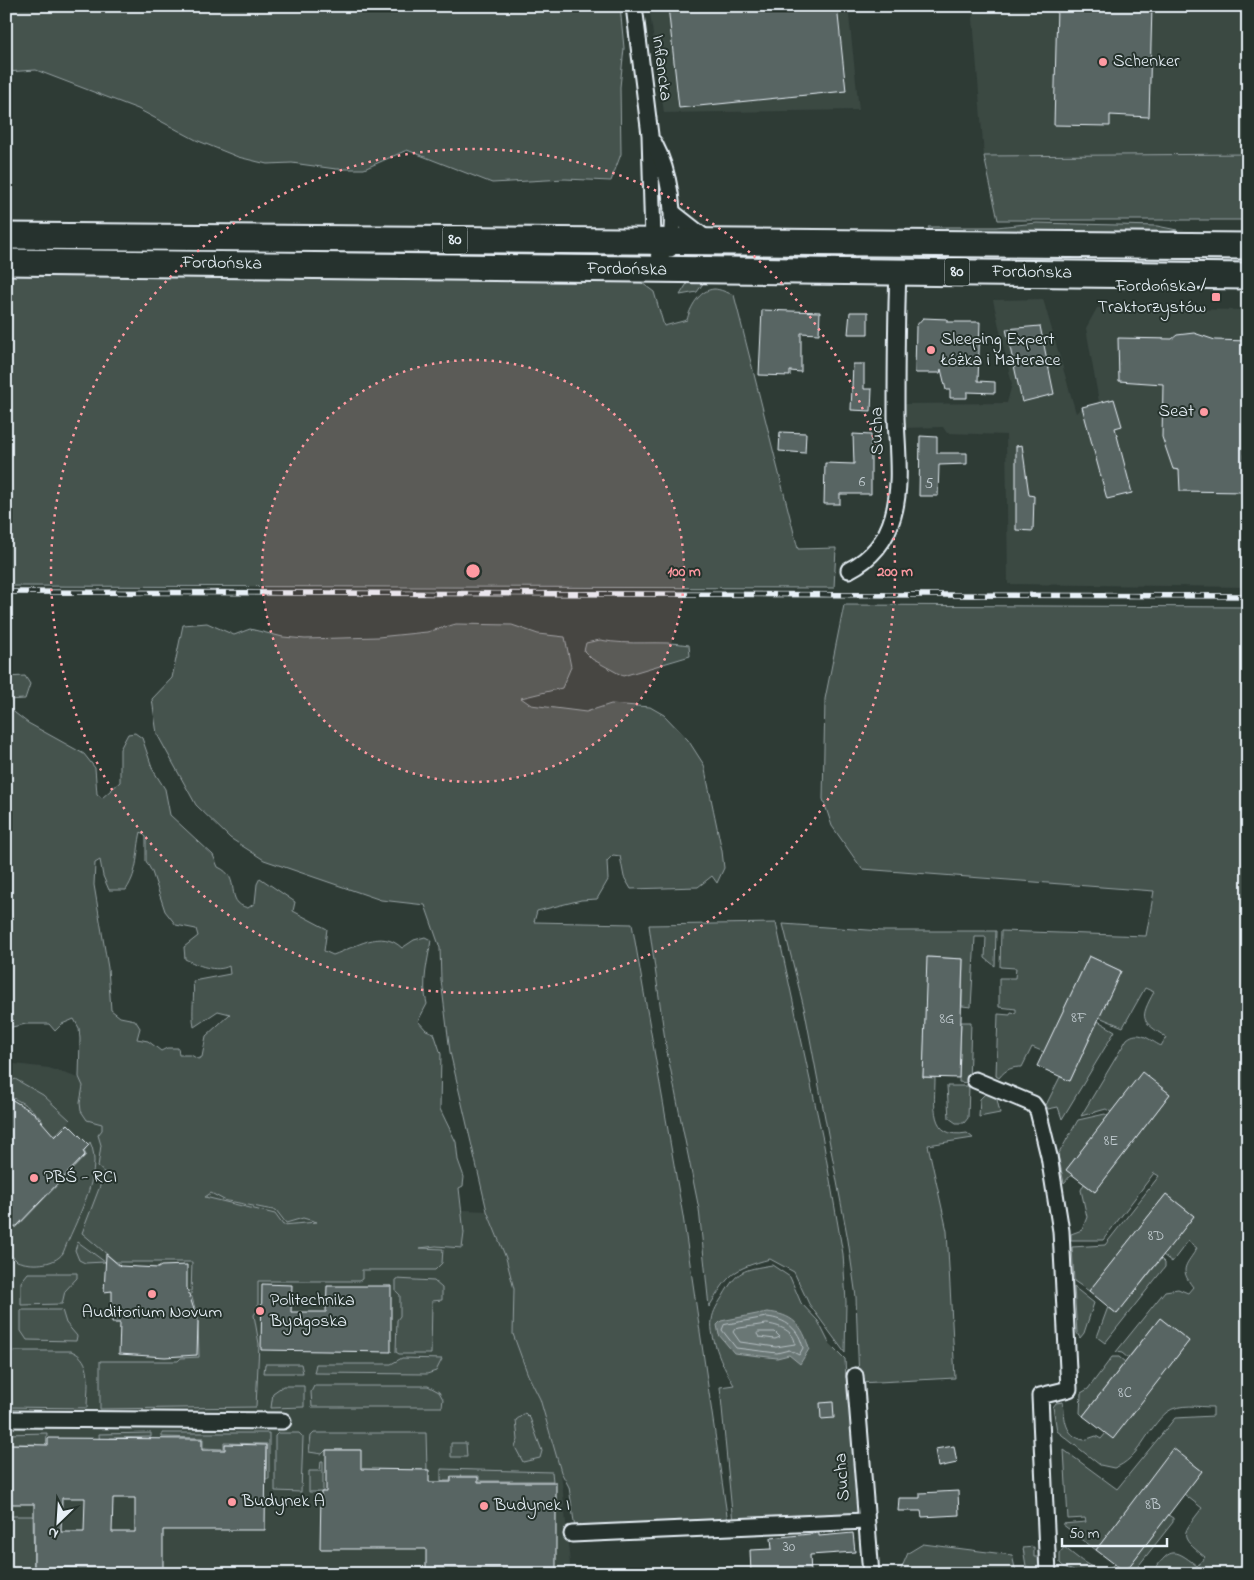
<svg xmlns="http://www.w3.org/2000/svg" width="1254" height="1580" viewBox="0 0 1254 1580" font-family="'Indie Flower',sans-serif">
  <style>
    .built { fill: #3b4843 }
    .green { fill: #45524e; stroke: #96a2a3; fill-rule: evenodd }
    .water { fill: #6b7775; stroke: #9da8a9 }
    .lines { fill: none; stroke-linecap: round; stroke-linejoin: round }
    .shore { stroke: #b6c0c4; stroke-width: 1 }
    .building { fill: #596563; stroke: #e8f1f8; fill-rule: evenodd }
    .street-casing { stroke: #e8f1f8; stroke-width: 19 }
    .primary-casing { stroke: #e8f1f8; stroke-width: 29 }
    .street { stroke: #26332d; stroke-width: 15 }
    .primary { stroke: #26332d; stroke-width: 25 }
    .rail-casing { stroke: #e8f1f8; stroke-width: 5.5 }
    .rail { stroke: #26332d; stroke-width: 4; stroke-dasharray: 11; stroke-linecap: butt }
    .ring { fill: none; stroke: #ff9aa2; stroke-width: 2.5; stroke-dasharray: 2.5 5 }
    .poi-dot { fill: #ff9aa2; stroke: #26332d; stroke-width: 2 }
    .labels { text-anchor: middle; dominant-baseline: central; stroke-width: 4; stroke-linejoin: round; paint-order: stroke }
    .number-label { font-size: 15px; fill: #c4ced3 }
    .shield { fill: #26332d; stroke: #aeb8bb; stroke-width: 1 }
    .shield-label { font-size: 16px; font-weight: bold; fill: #e8f1f8 }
    .poi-label { font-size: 18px; fill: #e8f1f8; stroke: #26332d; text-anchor: start }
    .street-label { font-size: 18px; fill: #e8f1f8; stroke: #26332d }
    .centre { fill: #ff9aa2; stroke: #26332d; stroke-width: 2.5 }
    .ring-label { font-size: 15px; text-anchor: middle; font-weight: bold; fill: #ff9aa2; stroke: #26332d; stroke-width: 4; stroke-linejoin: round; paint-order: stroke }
  </style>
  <rect width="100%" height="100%" fill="#2e3b35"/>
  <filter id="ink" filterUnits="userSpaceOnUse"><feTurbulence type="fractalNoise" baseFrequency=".02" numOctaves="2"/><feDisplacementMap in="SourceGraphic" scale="10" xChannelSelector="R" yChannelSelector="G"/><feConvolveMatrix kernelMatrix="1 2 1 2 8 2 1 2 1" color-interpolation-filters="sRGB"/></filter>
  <g filter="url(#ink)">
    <g class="built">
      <path d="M649 6H848L859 110 664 113Z"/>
      <path d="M972 6H1248V154L984 156Z"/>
      <path d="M1043 299 1076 413 1082 407 1099 402 1086 328 1097 308 1248 310V587L1008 584 1006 435 947 433 943 427 901 428 903 404 1007 403 1012 384 993 300Z"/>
      <path d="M6 1063 49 1068 141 1099 267 1201 487 1211 506 1258 514 1289 513 1334 528 1375 540 1399 561 1472 570 1564 569 1574H6Z"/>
    </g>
    <g class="green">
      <path d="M6 6H620L624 48 620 87 621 154 611 181 565 179 492 183 407 150 364 169H336L292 163 267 164 238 157 196 140 138 109 36 70 6 72Z"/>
      <path d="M1248 154V220H998L984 156Z"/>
      <path d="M1037 223 1157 226 1177 230 1149 236 932 233 928 227H996Z"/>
      <path d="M1248 252V269L715 262V255Z"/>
      <path d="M6 270 638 280 654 292 664 326 687 320C690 308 699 290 714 289 720 289 728 293 734 295L798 549 836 548 834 588 6 586Z"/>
      <path d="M707 278 697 292 680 295 688 282Z"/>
      <path d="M844 605 1248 607V1574H1151C1170 1549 1172 1546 1197 1566L1205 1557C1177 1535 1182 1535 1202 1508L1184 1494 1202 1471 1173 1449 1096 1550 1062 1524 1086 1522 1085 1518 1068 1519 1064 1450 1117 1489 1175 1418 1213 1416V1407C1199 1407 1179 1403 1167 1412 1147 1428 1139 1460 1114 1468L1100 1465 1057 1431 1053 1407 1056 1403 1063 1402C1065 1419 1064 1436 1084 1440L1096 1436 1101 1439 1106 1433 1113 1438 1189 1341 1160 1318 1128 1358 1122 1353 1116 1352 1165 1291 1178 1289 1188 1293 1193 1287C1178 1268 1187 1265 1197 1248L1188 1241 1172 1262 1163 1255 1194 1216 1166 1194 1089 1291 1074 1281 1072 1247 1105 1245 1159 1176 1154 1173 1103 1240H1071V1234L1082 1230 1087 1217 1081 1190 1084 1184 1095 1192 1170 1094 1142 1073 1111 1112 1106 1109 1081 1116 1127 1039C1139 1029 1149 1040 1161 1046L1166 1037C1141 1021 1139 1019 1154 992L1145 988 1123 1027 1099 1017 1121 971 1089 956 1044 1052 1032 1047 1022 1067C1012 1067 1006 1069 999 1078L996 1076 998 1014 1010 1015 1011 1012 1016 1013V1009L999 1007V978H1015L1016 968 1000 967 1001 931 1146 936 1154 891 862 869 832 826 823 799 825 699Z"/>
      <path d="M207 623 234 635 250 629 283 637 305 639 378 637 427 632 456 624 512 625 538 634 565 637 571 667 562 688 521 698 531 705 586 712 611 704 650 707 664 715 688 740 704 765 722 851 724 868 717 883 712 876 698 887 631 889 624 877 620 856 613 855 607 861 608 880 597 899 581 900 537 911 534 922 632 924 683 1216 728 1522 575 1529 569 1487 561 1472 540 1399 528 1375 513 1334 514 1289 506 1258 487 1211 450 1052 441 980 440 948 425 905 381 900 264 860 230 838 196 805 157 734 152 699 172 678 183 625Z"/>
      <path d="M600 640C630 646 660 640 689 645L690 656 623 676 592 659 584 651 586 643Z"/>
      <path d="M25 676 30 684 25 699 6 700V677Z"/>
      <path d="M6 706 28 723 84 754 95 768 97 794 102 798 120 782V749L128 734 135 733 142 738 153 770 165 789 170 815 213 855 218 867C243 878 223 902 248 908L255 903 257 884 260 878 295 902 293 911 327 929 324 951 333 955C356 947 381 928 402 948L414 940 425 937 431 940C428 961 421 983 427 1004L418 1021 426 1030 434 1033 441 1054 440 1109 456 1142 458 1160 464 1177 463 1186 459 1188 464 1233 462 1248 436 1246 420 1248 443 1249 442 1263 435 1270H362V1279L359 1281H258V1309L254 1315 259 1344 256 1407 100 1409V1361H178L181 1358 199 1357 198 1319 191 1294 192 1262H116L82 1233 105 1173 98 1167 101 1145 98 1135 102 1130V1124L87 1120 81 1111 80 1103 83 1086 79 1077 80 1039 79 1028 74 1019 62 1024 55 1031 49 1024H26L12 1027 6 1035ZM141 832 146 837V861L152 872 165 911 176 925 196 929 198 936 184 947 185 959C197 965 216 973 229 966L230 974 193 981C195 997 191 1010 194 1027L218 1011 230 1014 206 1036 202 1057 198 1059 191 1055H179L178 1048H167L161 1051 148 1041 137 1039 140 1028 135 1020 120 1017 111 1010 108 968 94 885 95 863 100 860 103 876 109 890H126C139 870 136 853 141 832ZM211 1193 226 1201C229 1200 267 1210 276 1210L286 1223 303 1218 317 1222 283 1225 275 1214 205 1197Z"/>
      <path d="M776 923 823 1140 843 1254 846 1302 845 1353 809 1304 794 1272 770 1259C732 1269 729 1274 709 1307L699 1209 666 1047 649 925Z"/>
      <path d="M783 924 882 931H996L995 966 985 958 986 937H975L971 1007 962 1006 963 959 928 957 923 1077 935 1078C935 1104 928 1140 967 1133L973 1138 928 1145 947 1231 955 1378 859 1383 856 1297 848 1240 805 1012Z"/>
      <path d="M1098 1021 1115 1031 1062 1119 1058 1107 1048 1109 1046 1105 1060 1077 1070 1081Z"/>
      <path d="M961 1022H971L969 1083 959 1082Z"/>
      <path d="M15 1079 43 1095 70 1120 47 1144 34 1132 43 1122C34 1109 21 1101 6 1095L11 1082Z"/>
      <path d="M947 1086H969L968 1118 964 1123H956L949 1118Z"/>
      <path d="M987 1092 996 1095 1000 1113 979 1117 980 1099Z"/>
      <path d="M1105 1114 1108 1116 1066 1170 1072 1174 1064 1183 1058 1155 1078 1120Z"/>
      <path d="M90 1142C105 1172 74 1224 63 1253 54 1266 30 1266 17 1261L6 1250V1228L14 1225 16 1228 86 1155 84 1151Z"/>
      <path d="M78 1242 105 1262 85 1263 79 1260 75 1250Z"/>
      <path d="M1161 1259 1165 1263V1267L1105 1343 1097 1337 1108 1307 1117 1314Z"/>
      <path d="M772 1265 790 1277 801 1303 818 1321 829 1343 845 1359 846 1378 851 1377 861 1518 733 1523 720 1387 734 1385C725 1371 709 1338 712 1320 713 1311 718 1304 723 1296 738 1270 742 1270 772 1265Z"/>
      <path d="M28 1273H77V1278L65 1291 62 1304 21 1305V1282Z"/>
      <path d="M396 1279 434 1281 442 1288V1300L432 1301 431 1354H399L396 1352 397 1320 400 1316V1295L396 1291Z"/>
      <path d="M1074 1287 1094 1303 1084 1333 1080 1338 1077 1333Z"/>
      <path d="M21 1310H62L66 1323 77 1336 76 1341 27 1340 21 1331Z"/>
      <path d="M6 1351H71C94 1359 87 1388 87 1408L6 1407Z"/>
      <path d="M1112 1357H1119L1125 1362 1083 1416 1080 1413 1081 1393 1088 1389Z"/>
      <path d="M402 1358 442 1359 436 1371 427 1374 314 1373 316 1364H391Z"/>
      <path d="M265 1364H301L303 1373H264Z"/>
      <path d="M283 1386H304V1407L271 1408 273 1393Z"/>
      <path d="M314 1386H428L439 1392 443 1399 442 1407H312L311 1392Z"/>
      <path d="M525 1413 530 1418 542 1451 540 1458 523 1462 515 1447 518 1440 516 1420Z"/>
      <path d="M47 1433 46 1450H36V1444H6V1434Z"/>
      <path d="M151 1433V1437L110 1438 100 1450 99 1434Z"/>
      <path d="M162 1433H269V1479H266L267 1444 224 1443V1449L203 1448V1438L162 1437Z"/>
      <path d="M278 1433H299L303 1437 301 1492 275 1491V1436Z"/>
      <path d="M314 1433H426L427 1470H360V1450H326L322 1454 309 1452 311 1436Z"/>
      <path d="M451 1443H466L467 1457H451Z"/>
      <path d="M321 1461H323V1492H309V1471H320Z"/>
      <path d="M441 1469 552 1472 553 1481H479V1476H451L450 1481H441Z"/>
      <path d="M1168 1515 1173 1518V1522L1132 1574C1116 1574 1070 1577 1060 1563V1553L1064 1547C1076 1556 1100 1580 1114 1564L1125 1572Z"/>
      <path d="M6 1516H33L34 1574H6Z"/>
      <path d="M923 1544 1012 1555 1015 1568 1020 1574H899L908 1553Z"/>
      <path d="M1034 1547V1557H1044L1042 1568 1035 1569 1026 1566 1023 1548Z"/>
      <path d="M43 1569 153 1570V1574H43Z"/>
    </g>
    <path class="water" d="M767 1312C792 1314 803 1325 809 1349L800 1364 789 1355 777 1358 734 1353 719 1335 717 1325 721 1321Z"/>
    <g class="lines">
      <g class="shore">
        <path d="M767 1317C786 1319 799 1329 803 1348L799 1355 789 1350 777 1353 736 1348 722 1330 724 1325Z"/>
        <path d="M767 1324C778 1325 795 1331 795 1344L776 1347 740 1342 733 1332 735 1329Z"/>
        <path d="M759 1332H775L780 1337 775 1339 759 1337 757 1334Z"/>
      </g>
    </g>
    <g class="building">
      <path d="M668 6H837L846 91 679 108Z"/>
      <path d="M1057 6H1152L1149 117 1110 115V126L1054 125Z"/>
      <path d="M762 310 820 312 819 334 801 333V372L790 371V376L759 375Z"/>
      <path d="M850 312H868V334H848Z"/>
      <path d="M923 318 947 319V322H980L978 381 995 382V393L967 392V398H950V390H946L941 369 940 373H915L916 326Z"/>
      <path d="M1040 326 1054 394 1022 402 1006 329Z"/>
      <path d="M1194 333 1215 340 1248 341 1244 492 1180 491 1179 470 1173 469 1162 437 1163 384 1119 381 1118 338 1172 339 1177 335Z"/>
      <path d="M853 364H864V389H872L871 411 851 410Z"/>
      <path d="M1114 399 1122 426 1115 428 1132 493 1107 499 1082 407Z"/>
      <path d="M780 432 806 433 805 453 779 451Z"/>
      <path d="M853 434 871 435V494H840V504H824L825 463 854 464Z"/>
      <path d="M920 436 937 437V453H967V464L939 465 938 496H919Z"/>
      <path d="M1022 445 1029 495 1034 496 1033 531 1016 530V446Z"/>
      <path d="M1089 956 1121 971 1070 1081 1037 1066Z"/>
      <path d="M927 957 963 959 959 1078 923 1077Z"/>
      <path d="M1142 1072 1170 1094 1095 1192 1066 1170Z"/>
      <path d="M6 1096 34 1113 55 1137 68 1124 89 1145 83 1151 85 1155 17 1226 6 1227Z"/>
      <path d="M1166 1194 1194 1216 1117 1314 1089 1291Z"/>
      <path d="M106 1254 120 1266 158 1268 161 1266 187 1265V1288L198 1322 197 1355 165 1357 119 1354 120 1323H112V1291L104 1292Z"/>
      <path d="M262 1284 292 1285 291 1312H326L327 1286H391V1352L261 1350Z"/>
      <path d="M1160 1318 1189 1341 1113 1439 1083 1416Z"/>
      <path d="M833 1402 834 1418 821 1419 820 1403Z"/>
      <path d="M48 1438 202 1439V1450H225V1444L266 1445 265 1530H163V1569L34 1567V1504H6V1444L48 1445ZM62 1498H85L84 1532H61ZM113 1498H135V1532H112Z"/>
      <path d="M954 1446 957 1463 938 1467 935 1449Z"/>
      <path d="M1173 1448 1202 1471 1125 1572 1096 1550Z"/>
      <path d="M326 1450H361V1469L429 1470V1482H451V1477H478V1482H556V1569L426 1568V1549H320L321 1492H326Z"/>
      <path d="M958 1491 959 1515 922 1517 921 1511H898L899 1498H920V1493Z"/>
      <path d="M819 1533V1536L853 1533 855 1552 810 1555 811 1574H751L750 1550 772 1549 771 1538Z"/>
    </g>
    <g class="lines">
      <defs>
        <g id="street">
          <path d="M634 6 650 135 653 241 667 270"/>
          <path d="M654 143C670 173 676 215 670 249"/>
          <path d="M672 212 709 241"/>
          <path d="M849 570C871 559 886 541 893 516 902 485 897 449 896 417 896 369 896 320 898 272"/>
          <path d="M975 1080 1033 1104 1038 1111 1049 1156 1061 1231 1069 1389 1040 1396 1048 1574"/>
          <path d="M855 1376 871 1574"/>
          <path d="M6 1419 283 1421"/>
          <path d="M572 1534 866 1521"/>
        </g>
        <g id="primary">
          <path d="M6 236 1248 246"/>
          <path d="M6 262 1248 276"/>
        </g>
      </defs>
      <use href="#street" class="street-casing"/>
      <use href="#primary" class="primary-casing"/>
      <use href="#street" class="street"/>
      <use href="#primary" class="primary"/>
      <defs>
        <path id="rail" d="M6 592 1248 596"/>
      </defs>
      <use href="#rail" class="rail-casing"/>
      <use href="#rail" class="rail"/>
    </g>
  </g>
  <circle cx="473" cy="571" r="211" fill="#ff9aa2" fill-opacity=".12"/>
  <g class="ring">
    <circle cx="473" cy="571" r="211"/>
    <circle cx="473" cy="571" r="422"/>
  </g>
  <g class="poi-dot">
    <circle cx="1103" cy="62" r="5"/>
    <rect x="1211" y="292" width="10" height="10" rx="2.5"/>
    <circle cx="931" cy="350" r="5"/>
    <circle cx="1204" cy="412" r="5"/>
    <circle cx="34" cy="1178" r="5"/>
    <circle cx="152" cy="1294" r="5"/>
    <circle cx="260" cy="1311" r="5"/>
    <circle cx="232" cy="1502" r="5"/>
    <circle cx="484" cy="1506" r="5"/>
  </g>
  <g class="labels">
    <g class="number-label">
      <text x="862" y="482">6</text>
      <text x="929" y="484">5</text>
      <text x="1079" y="1018">8F</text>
      <text x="947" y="1019">8G</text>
      <text x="1111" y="1141">8E</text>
      <text x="1156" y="1236">8D</text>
      <text x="1125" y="1393">8C</text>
      <text x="1153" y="1505">8B</text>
      <text x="789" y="1547">30</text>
    </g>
    <g class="shield">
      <rect x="442.5" y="226.5" width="25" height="27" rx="4"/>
      <rect x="944.5" y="258.5" width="25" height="27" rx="4"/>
    </g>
    <g class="shield-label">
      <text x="455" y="240">80</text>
      <text x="957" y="272">80</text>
    </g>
    <g class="poi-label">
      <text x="1113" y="62">Schenker</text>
      <text x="1206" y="287" text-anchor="end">Fordońska /<tspan x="1206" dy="21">Traktorzystów</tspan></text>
      <text x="941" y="340">Sleeping Expert<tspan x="941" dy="21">Łóżka i Materace</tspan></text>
      <text x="1194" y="412" text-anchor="end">Seat</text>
      <text x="44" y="1178">PBŚ - RCI</text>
      <text x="270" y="1301">Politechnika<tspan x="270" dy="21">Bydgoska</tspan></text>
      <text x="152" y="1313" text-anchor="middle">Auditorium Novum</text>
      <text x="242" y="1502">Budynek A</text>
      <text x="494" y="1506">Budynek I</text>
    </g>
    <g class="street-label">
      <text transform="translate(661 68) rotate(83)">Inflancka</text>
      <text transform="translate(222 264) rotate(1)">Fordońska</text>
      <text transform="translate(627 270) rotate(1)">Fordońska</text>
      <text transform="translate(1032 273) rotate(1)">Fordońska</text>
      <text transform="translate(878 431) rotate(-91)">Sucha</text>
      <text transform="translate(843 1477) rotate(-94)">Sucha</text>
    </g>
  </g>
  <circle cx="473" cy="571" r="8" class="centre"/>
  <g class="ring-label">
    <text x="684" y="576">100 m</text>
    <text x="895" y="576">200 m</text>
  </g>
  <rect width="1254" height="1580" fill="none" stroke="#26332d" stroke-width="25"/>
  <rect x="12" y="12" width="1229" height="1555" fill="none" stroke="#e8f1f8" stroke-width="2" filter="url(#ink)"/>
  <g transform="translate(58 1522) rotate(205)" stroke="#26332d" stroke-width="4" paint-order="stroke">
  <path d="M0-4L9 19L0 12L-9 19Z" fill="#e8f1f8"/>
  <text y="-8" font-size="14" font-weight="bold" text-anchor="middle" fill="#e8f1f8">N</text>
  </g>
  <path d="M1062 1538v8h105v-8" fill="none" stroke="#e8f1f8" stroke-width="2.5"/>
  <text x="1069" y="1538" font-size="15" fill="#e8f1f8" stroke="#26332d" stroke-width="4" paint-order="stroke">50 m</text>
</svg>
